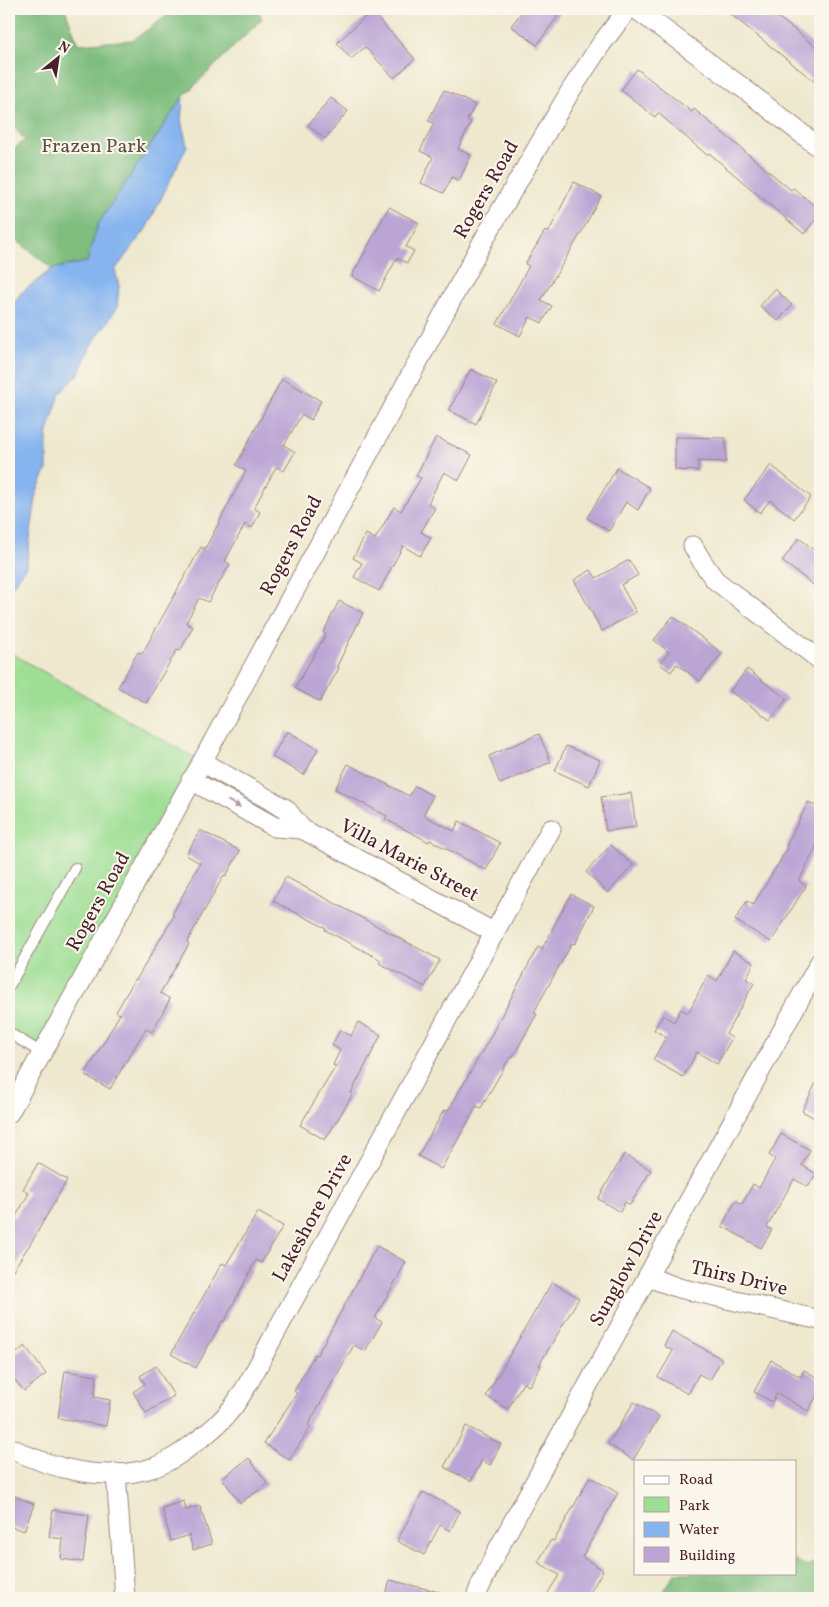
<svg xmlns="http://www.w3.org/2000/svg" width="829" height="1607" viewBox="0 0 829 1607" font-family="Vollkorn,serif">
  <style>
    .green { fill: #9ede94; stroke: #747e60 }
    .forest { fill: #7ebd7e; stroke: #646e54 }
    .water { fill: #85b4ef; stroke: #686a8d }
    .building { fill: #bba5d5 }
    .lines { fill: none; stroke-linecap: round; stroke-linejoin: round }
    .lane-casing { stroke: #9c847c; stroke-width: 12 }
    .street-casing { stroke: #9c847c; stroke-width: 21 }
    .lane { stroke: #fff; stroke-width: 10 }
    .street { stroke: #fff; stroke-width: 19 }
    .oneway { fill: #ae9aa0 }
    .labels { text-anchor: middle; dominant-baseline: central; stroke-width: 4; stroke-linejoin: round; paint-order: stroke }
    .park-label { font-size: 20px; fill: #5f4f45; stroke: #fbf7ec }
    .street-label { font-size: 20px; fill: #4a1f2b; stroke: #fbf7ec }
  </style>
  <rect width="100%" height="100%" fill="#fbf7ec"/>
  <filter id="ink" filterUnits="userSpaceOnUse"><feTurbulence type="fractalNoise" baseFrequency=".02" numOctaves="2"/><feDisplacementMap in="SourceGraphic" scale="10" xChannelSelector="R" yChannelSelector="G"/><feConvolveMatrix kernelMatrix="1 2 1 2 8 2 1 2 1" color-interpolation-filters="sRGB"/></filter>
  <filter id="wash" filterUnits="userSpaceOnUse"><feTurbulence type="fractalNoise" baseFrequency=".0096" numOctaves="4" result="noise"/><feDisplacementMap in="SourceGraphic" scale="20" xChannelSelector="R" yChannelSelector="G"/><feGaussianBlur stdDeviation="1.12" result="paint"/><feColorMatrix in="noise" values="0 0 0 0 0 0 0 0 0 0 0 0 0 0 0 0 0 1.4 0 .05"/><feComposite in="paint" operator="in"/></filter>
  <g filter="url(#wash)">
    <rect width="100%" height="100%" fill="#eee8ce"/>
    <path class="green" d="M9 652 202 762 42 1053 9 1033Z"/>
    <g class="forest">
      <path d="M9 9H65L78 44 133 40 176 9H258L262 19 183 97 98 224 87 262 52 269 9 234V153L25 140 9 121Z"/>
      <path d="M795 1560 807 1566 820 1560V1598H660L675 1573H795Z"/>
    </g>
    <path class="water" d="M183 97 181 120 187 146 146 229 115 270 119 286 117 308 90 347 78 375 60 393 47 435V469L37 491 26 566 11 588 9 597V312L21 293 52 269 87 262 98 224Z"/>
    <g id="blocks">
      <g class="building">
        <path d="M524 9H563L537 45 511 26Z"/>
        <path d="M724 9H767L796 31 820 50V86Z"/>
        <path d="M371 11 415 59 394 78 365 47 351 59 337 43Z"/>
        <path d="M637 69 692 112 694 109 791 190 793 188 820 210V214L804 234 709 153 707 155 658 113 655 117 621 90Z"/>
        <path d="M444 90 475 105 467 120 471 122 458 149 471 155 459 181 452 177 444 193 421 183 433 157 420 151 434 123 428 121Z"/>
        <path d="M331 98 348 111 325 139 308 125Z"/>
        <path d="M574 182 601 196 581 233 541 300 552 306 542 323 530 317 520 336 497 324 529 266 525 264 545 231 548 233Z"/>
        <path d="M389 207 419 223 406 247 414 251 407 263 397 258 379 291 352 276Z"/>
        <path d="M775 289 792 305 778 321 760 306Z"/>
        <path d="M471 369 497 383 476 424 449 410Z"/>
        <path d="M282 379 321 401 311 420 302 414 284 445 295 452 284 471 276 467 254 508 260 512 252 528 245 524 225 561 230 564 208 602 199 598 186 623 193 627 180 651 177 650 146 703 118 687 138 652 142 654 201 547 205 549 246 471 236 465Z"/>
        <path d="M436 437 472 455 459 480 444 472 428 503 435 508 421 532 431 538 420 556 403 546 379 591 354 577 362 563 353 558 366 534 375 539 394 507 401 511 421 478 416 476Z"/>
        <path d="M675 437 726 438V462L698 461V471L675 470Z"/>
        <path d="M771 465 811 497 794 519 770 500 760 513 744 500Z"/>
        <path d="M617 468 650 488 638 510 626 502 609 531 587 518Z"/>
        <path d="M799 538 820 555V590L782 561Z"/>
        <path d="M629 560 638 575 621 585 636 612 602 631 574 580 591 570 596 578Z"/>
        <path d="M339 601 363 613 337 666 339 668 320 702 295 688 326 634 323 633Z"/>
        <path d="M673 616 722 653 700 681 677 664 671 672 660 664 669 652 654 640Z"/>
        <path d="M747 669 787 699 770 720 730 691Z"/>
        <path d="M287 731 318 749 304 775 272 757Z"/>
        <path d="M539 734 551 762 500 784 489 756Z"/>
        <path d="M566 746 600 760 589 786 555 771Z"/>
        <path d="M348 764 409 796 415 786 433 796 423 815 454 831 459 821 500 843 486 870 430 840 429 842 385 819 387 816 335 789Z"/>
        <path d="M631 793 636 827 606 831 601 797Z"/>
        <path d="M808 802 820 808V839L799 881 806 886 771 942 735 920 747 901 753 905 788 848 786 847Z"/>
        <path d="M200 830 240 851 226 876 224 875 187 942 189 944 160 993 170 999 152 1032 146 1028 110 1089 85 1075 120 1014 116 1012 135 979 136 980 174 916 172 915 200 863 186 855Z"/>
        <path d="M611 845 633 865 608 893 586 872Z"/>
        <path d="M286 877 440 960 425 987 379 963 381 960 325 930 326 928 273 901Z"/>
        <path d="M571 894 594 906 575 944 572 943 534 1012 537 1014 512 1058 510 1057 481 1108 477 1106 441 1169 418 1156 444 1110 448 1111 486 1045 538 947 542 949Z"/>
        <path d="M733 951 754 963 746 979 754 983 726 1034 732 1038 717 1064 697 1052 683 1077 653 1060 666 1037 654 1030 663 1015 674 1022 681 1009 688 1013 708 975 717 981Z"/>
        <path d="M358 1022 381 1035 351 1093 353 1094 325 1140 300 1125 336 1066 333 1065 340 1050 332 1045 340 1030 351 1036Z"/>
        <path d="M820 1075V1121L802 1111Z"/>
        <path d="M781 1134 810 1150 802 1165 816 1174 808 1187 794 1179 767 1227 772 1230 761 1248 722 1226 736 1200 742 1204 753 1184 759 1188 775 1159 769 1155Z"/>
        <path d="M624 1154 651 1170 630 1205 625 1202 620 1212 598 1199Z"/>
        <path d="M38 1163 67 1180 34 1238 9 1276V1214L15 1218 29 1193 23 1189Z"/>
        <path d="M258 1212 283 1226 261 1263 256 1260 224 1322 222 1321 196 1368 171 1354 222 1263 226 1265Z"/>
        <path d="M377 1246 406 1262 375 1318 382 1322 365 1351 354 1345 308 1425 311 1427 289 1460 264 1443 297 1393 294 1391 315 1354 317 1355Z"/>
        <path d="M552 1282 579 1298 539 1365 541 1366 529 1386 523 1383 508 1409 486 1396Z"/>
        <path d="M672 1331 722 1359 710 1380 699 1374 688 1394 658 1377 673 1351 664 1346Z"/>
        <path d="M25 1346 46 1374 24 1391 9 1373V1359Z"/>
        <path d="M771 1360 801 1377 804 1370 820 1379V1390L808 1411 777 1393 772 1402 754 1392Z"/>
        <path d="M156 1366 174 1396 146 1413 133 1392 145 1384 140 1376Z"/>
        <path d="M65 1371 97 1376 94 1397 110 1400 106 1426 58 1418Z"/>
        <path d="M634 1402 659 1417 633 1460 608 1444Z"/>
        <path d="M466 1426 501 1444 490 1465 482 1460 471 1481 444 1467Z"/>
        <path d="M249 1458 268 1484 240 1503 222 1478Z"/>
        <path d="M590 1477 618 1493 582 1557 603 1570 587 1598H545L559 1575 538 1562 551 1540 554 1541Z"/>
        <path d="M423 1492 460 1511 450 1531 440 1525 424 1555 397 1541Z"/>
        <path d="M9 1494 34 1504 24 1531 9 1526Z"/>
        <path d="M184 1501 186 1510 200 1506 212 1544 193 1550 189 1535 171 1541 162 1508Z"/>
        <path d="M53 1510 89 1515 83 1562 61 1559 63 1539 49 1537Z"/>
        <path d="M390 1580 443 1593 442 1598H385Z"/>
      </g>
    </g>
  </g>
  <g filter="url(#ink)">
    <use href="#blocks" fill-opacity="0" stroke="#9c847c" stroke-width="1"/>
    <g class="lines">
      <defs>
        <g id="lane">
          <path d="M9 986 75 868"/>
          <path d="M9 1033 42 1053"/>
        </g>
        <g id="street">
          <path d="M636 9 743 88 820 148"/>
          <path d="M693 546 703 563 715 580 820 660"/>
          <path d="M202 762 286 809 302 829 495 933"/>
          <path d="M191 780 275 827 302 829"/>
          <path d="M9 1113 202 762 483 241 571 90 602 43 628 9"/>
          <path d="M648 1277 679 1288 820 1320"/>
          <path d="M9 1447C53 1470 107 1483 155 1467 171 1461 184 1451 197 1441 210 1432 223 1420 233 1407 248 1387 259 1363 271 1341L551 829"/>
          <path d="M116 1473 125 1598"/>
          <path d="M476 1598 479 1589 497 1551 820 962"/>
        </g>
      </defs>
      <use href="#lane" class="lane-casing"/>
      <use href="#street" class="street-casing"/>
      <use href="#lane" class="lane"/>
      <use href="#street" class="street"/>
    </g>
    <defs><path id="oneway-solid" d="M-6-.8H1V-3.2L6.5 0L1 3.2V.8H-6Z" transform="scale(1.25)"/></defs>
    <use class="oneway" href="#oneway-solid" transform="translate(234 804) rotate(29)"/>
  </g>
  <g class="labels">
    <g class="park-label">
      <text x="94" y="147">Frazen Park</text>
    </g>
    <g class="street-label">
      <text transform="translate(487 190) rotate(-60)">Rogers Road</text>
      <text transform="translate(292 546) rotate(-62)">Rogers Road</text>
      <text transform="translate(409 861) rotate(28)">Villa Marie Street</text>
      <text transform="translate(99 902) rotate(-61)">Rogers Road</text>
      <text transform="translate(313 1218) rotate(-61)">Lakeshore Drive</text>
      <text transform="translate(627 1269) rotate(-61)">Sunglow Drive</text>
      <text transform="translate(739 1279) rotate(13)">Thirs Drive</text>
    </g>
  </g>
  <rect width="829" height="1607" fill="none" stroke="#fbf7ec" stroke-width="30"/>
  <rect x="634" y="1460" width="162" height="115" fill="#fbf7ec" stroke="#b4a19f"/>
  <rect x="644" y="1476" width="25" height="8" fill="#ffffff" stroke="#b4a19f"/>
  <text x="679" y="1484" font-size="15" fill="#4a1f2b">Road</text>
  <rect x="644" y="1497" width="25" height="15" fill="#9ede94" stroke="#b4a19f"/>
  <text x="679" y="1510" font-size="15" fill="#4a1f2b">Park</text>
  <rect x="644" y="1522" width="25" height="15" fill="#85b4ef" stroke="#b4a19f"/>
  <text x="679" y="1534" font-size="15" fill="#4a1f2b">Water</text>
  <rect x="644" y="1547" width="25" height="15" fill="#bba5d5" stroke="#b4a19f"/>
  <text x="679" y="1560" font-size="15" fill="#4a1f2b">Building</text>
  <g transform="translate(58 58) rotate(30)" stroke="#fbf7ec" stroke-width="4" paint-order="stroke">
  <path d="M0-4L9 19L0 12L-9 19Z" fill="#4a1f2b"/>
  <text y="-8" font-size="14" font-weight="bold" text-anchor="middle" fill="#4a1f2b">N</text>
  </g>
</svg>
